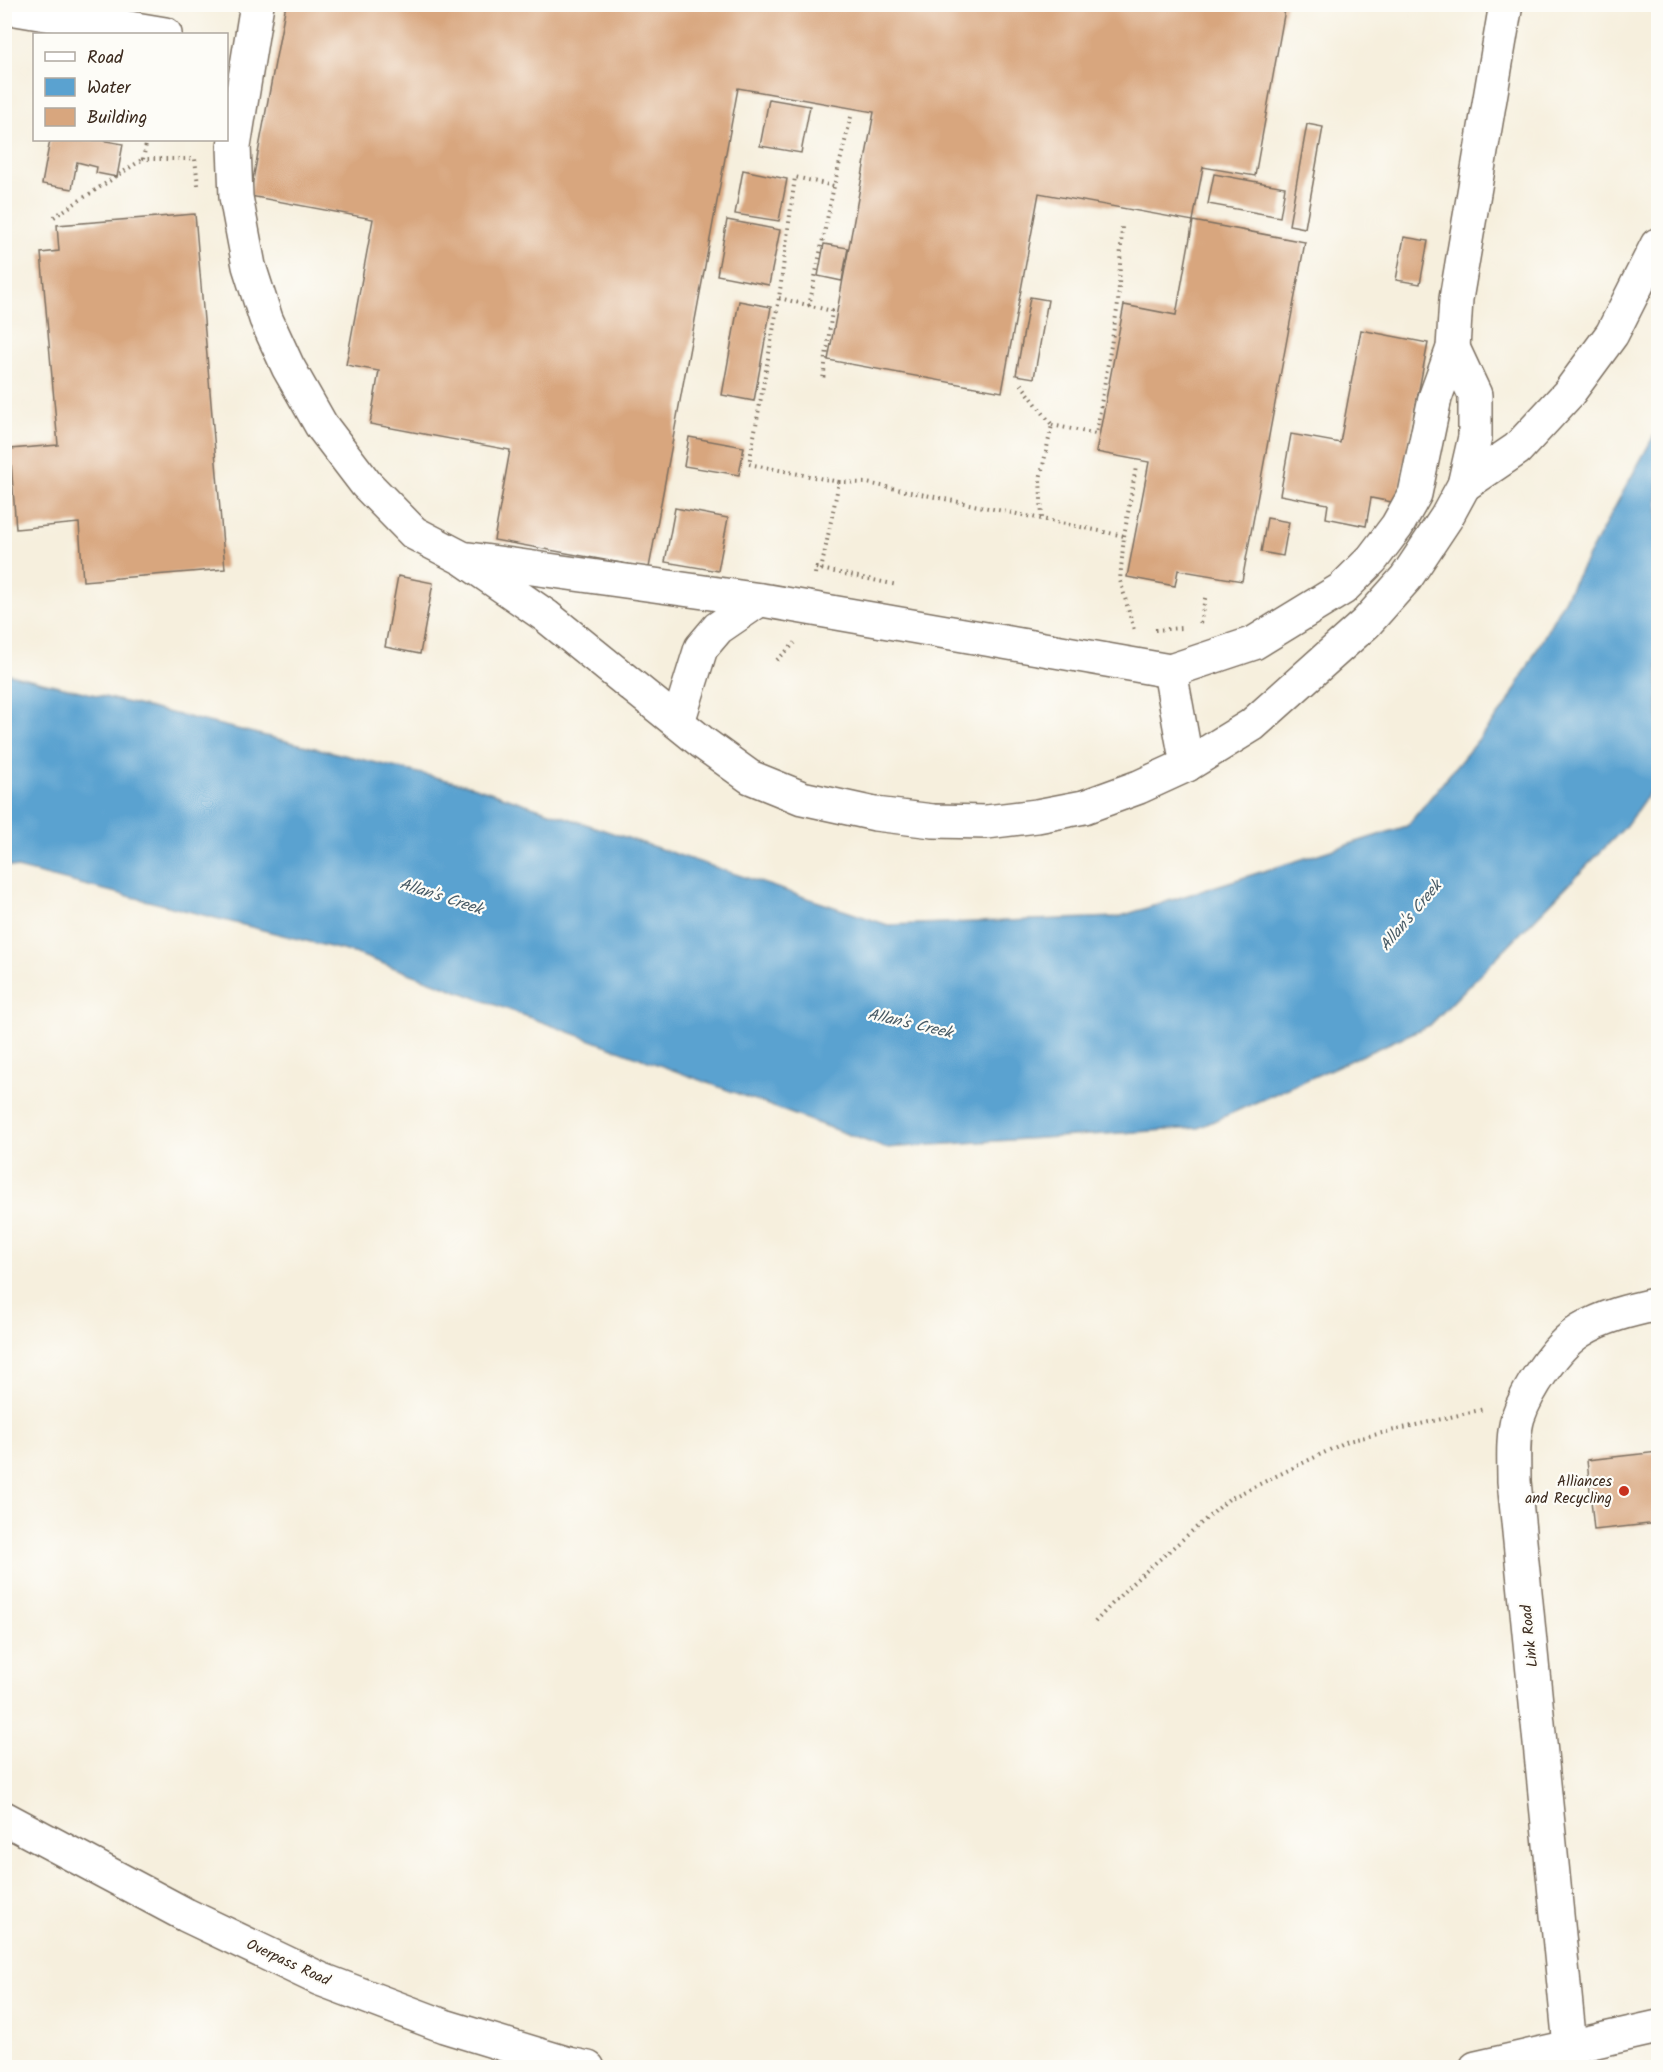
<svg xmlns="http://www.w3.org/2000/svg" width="1663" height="2072" viewBox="0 0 1663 2072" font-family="Kalam,sans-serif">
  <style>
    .water { fill: #5aa2d0; stroke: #4a6677; stroke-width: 1.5 }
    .building { fill: #d8a67e }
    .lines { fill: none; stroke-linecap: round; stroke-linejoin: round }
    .minor-casing { stroke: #7c6f61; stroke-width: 36 }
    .path { stroke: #7c6f61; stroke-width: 4; stroke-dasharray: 1.5 4.5; stroke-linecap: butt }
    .minor { stroke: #fff; stroke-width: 33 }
    .poi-dot { fill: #c8321e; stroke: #fdfcf7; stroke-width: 2 }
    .labels { text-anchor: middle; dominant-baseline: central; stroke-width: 4.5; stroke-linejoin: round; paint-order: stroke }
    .poi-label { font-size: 15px; fill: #3b2a1e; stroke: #fdfcf7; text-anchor: end }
    .street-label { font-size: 15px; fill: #3b2a1e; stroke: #fdfcf7 }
    .water-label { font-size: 16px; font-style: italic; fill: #475a65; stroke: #fdfcf7 }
  </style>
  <rect width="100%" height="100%" fill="#fdfcf7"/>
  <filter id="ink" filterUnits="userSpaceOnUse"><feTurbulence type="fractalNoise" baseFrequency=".0167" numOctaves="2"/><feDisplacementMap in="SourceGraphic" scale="12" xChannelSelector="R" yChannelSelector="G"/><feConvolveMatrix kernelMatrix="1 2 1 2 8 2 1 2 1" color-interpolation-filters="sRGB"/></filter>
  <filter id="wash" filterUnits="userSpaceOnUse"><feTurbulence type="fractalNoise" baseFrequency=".008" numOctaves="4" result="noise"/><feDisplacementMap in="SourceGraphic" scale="24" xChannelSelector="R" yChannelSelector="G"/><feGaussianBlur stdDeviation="1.35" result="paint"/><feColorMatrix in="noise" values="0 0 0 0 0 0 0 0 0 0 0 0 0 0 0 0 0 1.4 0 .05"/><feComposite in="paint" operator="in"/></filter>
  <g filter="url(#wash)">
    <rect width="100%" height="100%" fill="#f6efdd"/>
    <path class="water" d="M1658 428V780L1625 827 1430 1025 1198 1128 885 1148 354 953 5 865V673L472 786 888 925 1118 917 1407 826 1506 706Z"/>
    <g id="blocks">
      <g class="building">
        <path d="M286 4H1286L1255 176 1203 167 1193 221 1039 193 1002 392 828 360 874 112 738 88 649 568 494 540 510 450 370 424 379 371 346 365 373 219 250 196Z"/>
        <path d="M769 99 810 106 801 153 760 146Z"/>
        <path d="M1307 124 1323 127 1305 228 1289 225Z"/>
        <path d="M50 140H101L123 144 117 177 96 173 97 167 77 162 72 189 42 184Z"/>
        <path d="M743 170 787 179 779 221 735 214Z"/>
        <path d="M1214 174 1285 187 1280 217 1208 204Z"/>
        <path d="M195 214 225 569 83 581 79 523 16 529 10 449 58 445 41 253 59 251 57 225Z"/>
        <path d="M727 220 780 230 769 285 717 275Z"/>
        <path d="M1193 221 1305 242 1242 581 1178 570 1175 586 1127 577 1149 462 1096 452 1124 305 1176 315Z"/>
        <path d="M1404 237 1428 241 1420 284 1396 280Z"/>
        <path d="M824 244 848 248 842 281 818 276Z"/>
        <path d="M1030 297 1048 300 1034 378 1016 375Z"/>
        <path d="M739 301 771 307 754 401 722 395Z"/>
        <path d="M1361 330 1428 343 1397 503 1371 498 1366 526 1326 518 1328 504 1280 495 1291 434 1340 443Z"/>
        <path d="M689 437 744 447 739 475 684 466Z"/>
        <path d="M675 508 728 518 718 571 665 562Z"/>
        <path d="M1267 518 1289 522 1283 556 1261 552Z"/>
        <path d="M398 576 433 583 420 654 385 647Z"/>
        <path d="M1658 1452V1523L1594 1530 1587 1460Z"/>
      </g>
    </g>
  </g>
  <g filter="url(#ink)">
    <use href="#blocks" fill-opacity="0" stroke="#7c6f61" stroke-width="1.5"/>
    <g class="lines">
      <defs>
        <g id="minor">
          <path d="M257 4 234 146 236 197 249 266 266 319 288 367 321 425 366 484 414 533 462 558 546 616 703 743 750 777 802 798 875 814 933 821 987 822 1037 816 1084 807 1139 787 1187 765 1252 725 1366 623 1406 578 1446 518 1464 485 1475 437V395L1453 348"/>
          <path d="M4 7 165 34"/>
          <path d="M1464 485 1517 449 1568 394 1612 334 1657 245"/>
          <path d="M469 559 768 601 1170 671 1254 643 1342 589 1372 559 1397 526 1415 494 1435 398 1453 348 1456 299 1506 4"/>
          <path d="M1170 671 1187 765"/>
          <path d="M678 722 701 648 718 628 759 600"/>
          <path d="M4 1818 186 1915 320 1979 444 2026 569 2064 588 2068"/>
          <path d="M1570 2046 1514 1481C1514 1461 1512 1437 1518 1417 1527 1390 1556 1346 1580 1331 1604 1316 1631 1310 1658 1304"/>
          <path d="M1476 2068 1658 2027"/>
        </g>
      </defs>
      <use href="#minor" class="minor-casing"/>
      <g class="path">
        <path d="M147 140 143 159H195L198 185"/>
        <path d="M54 217 143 159"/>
        <path d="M779 298 832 311 823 380"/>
        <path d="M809 306 834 186"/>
        <path d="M1021 384 1052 425 1040 479 1042 518"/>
        <path d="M1052 425 1096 434 1118 304 1122 226"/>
        <path d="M839 482 867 483 1124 536 1120 580 1134 630"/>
        <path d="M1124 536 1136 467"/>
        <path d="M821 570 839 482 749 464 779 298 795 177 834 186 851 117"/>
        <path d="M815 574 816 568 897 585"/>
        <path d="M1200 623 1206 594"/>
        <path d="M1155 630 1181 628"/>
        <path d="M777 660 795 643"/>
        <path d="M1095 1622 1130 1585 1229 1499 1348 1441 1484 1409"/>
      </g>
      <use href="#minor" class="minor"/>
    </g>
  </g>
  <circle class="poi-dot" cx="1624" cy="1491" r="6"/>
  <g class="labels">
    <g class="poi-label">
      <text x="1612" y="1482">Alliances<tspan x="1612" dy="17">and Recycling</tspan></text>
    </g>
    <g class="street-label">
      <text transform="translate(1530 1636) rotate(-96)">Link Road</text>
      <text transform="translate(288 1963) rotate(25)">Overpass Road</text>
    </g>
    <g class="water-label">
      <text transform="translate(441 897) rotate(18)">Allan's Creek</text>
      <text transform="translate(1411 916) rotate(-50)">Allan's Creek</text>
      <text transform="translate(910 1024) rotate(13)">Allan's Creek</text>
    </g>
  </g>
  <rect width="1663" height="2072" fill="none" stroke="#fdfcf7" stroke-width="24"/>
  <rect x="33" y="33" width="195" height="108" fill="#fdfcf7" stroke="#afa8a0" stroke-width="1.5"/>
  <rect x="45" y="52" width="30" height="9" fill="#ffffff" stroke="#afa8a0" stroke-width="1.5"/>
  <text x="87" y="63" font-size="18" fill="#3b2a1e">Road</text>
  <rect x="45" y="78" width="30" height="18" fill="#5aa2d0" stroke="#afa8a0" stroke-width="1.5"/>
  <text x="87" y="93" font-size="18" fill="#3b2a1e">Water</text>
  <rect x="45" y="108" width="30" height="18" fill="#d8a67e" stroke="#afa8a0" stroke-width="1.5"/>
  <text x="87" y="123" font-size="18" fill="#3b2a1e">Building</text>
</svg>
